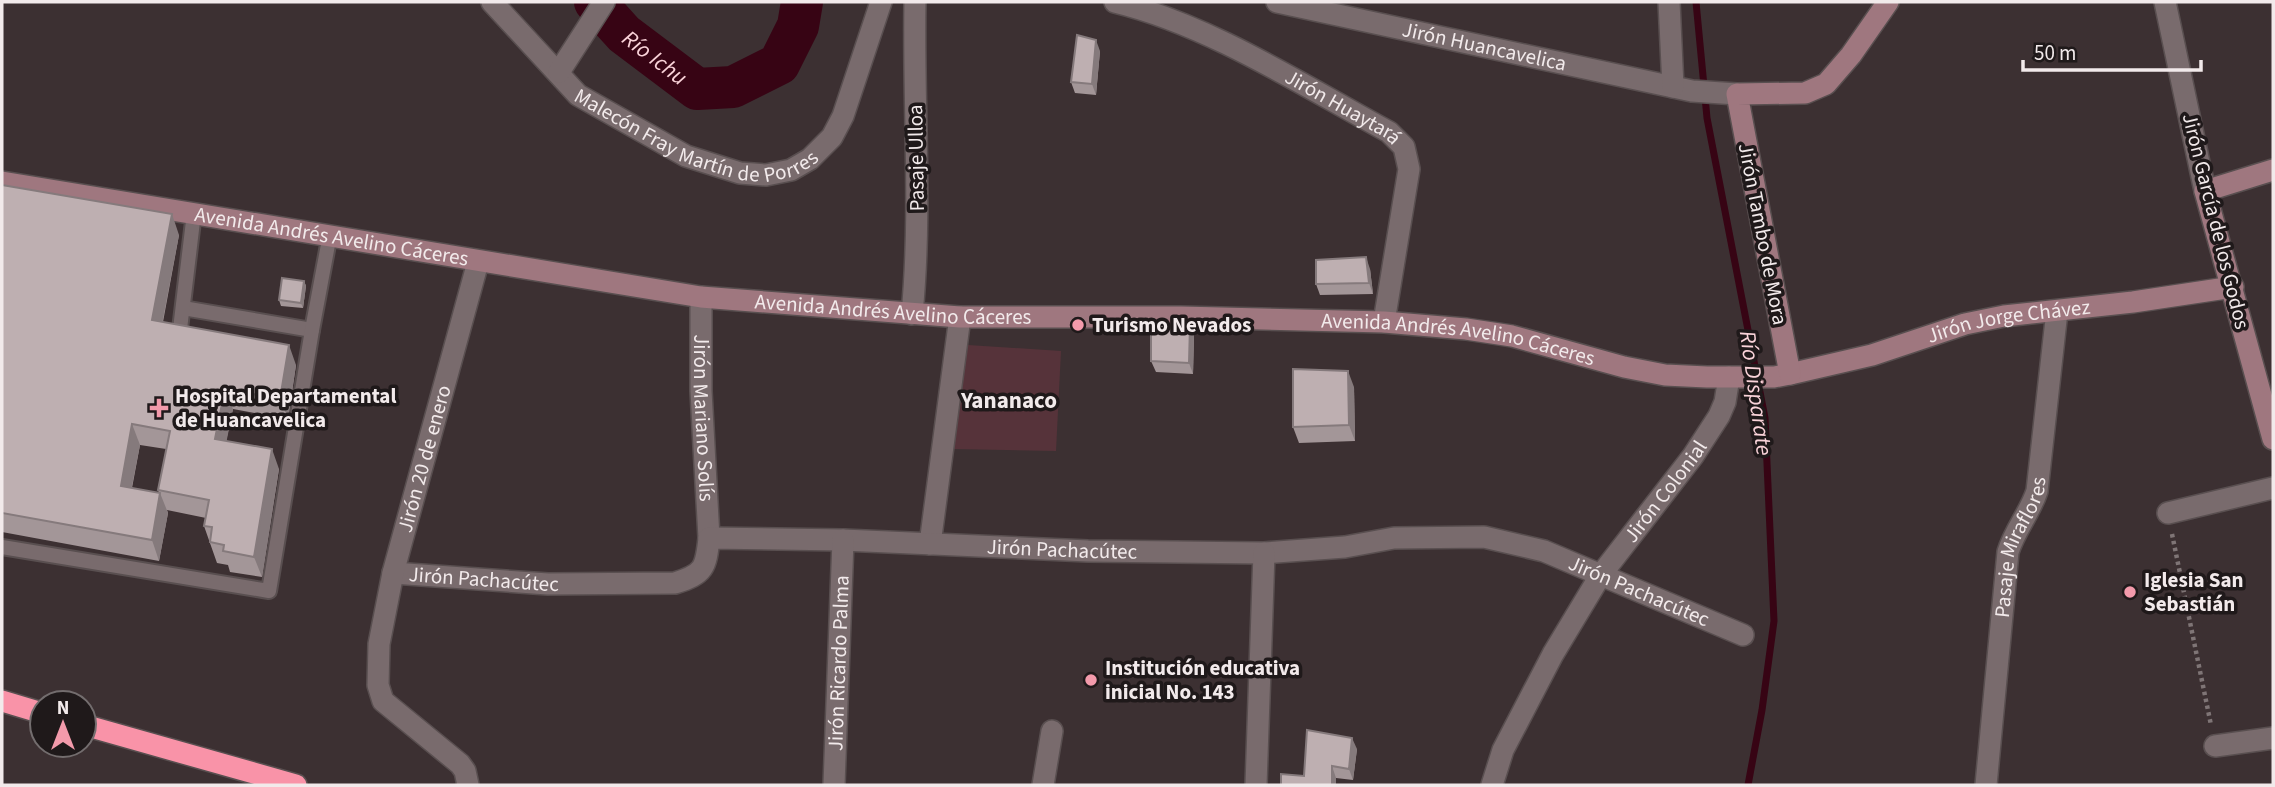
<svg xmlns="http://www.w3.org/2000/svg" width="2275" height="787" viewBox="0 0 2275 787" font-family="'Source Sans 3',sans-serif">
  <style>
    .green { fill: #56333a }
    .lines { fill: none; stroke-linecap: round; stroke-linejoin: round }
    .stream { stroke: #370414; stroke-width: 7 }
    .river { stroke: #370414; stroke-width: 42 }
    .lane-casing { stroke: #594f50; stroke-width: 18 }
    .street-casing { stroke: #594f50; stroke-width: 24 }
    .secondary-casing { stroke: #594f50; stroke-width: 24 }
    .highway-casing { stroke: #594f50; stroke-width: 24 }
    .path { stroke: #7f7576; stroke-width: 4.5; stroke-dasharray: 3.5 3.5; stroke-linecap: butt }
    .lane { stroke: #796b6d; stroke-width: 14 }
    .street { stroke: #796b6d; stroke-width: 21 }
    .secondary { stroke: #9f777f; stroke-width: 21 }
    .highway { stroke: #f993a8; stroke-width: 21 }
    .wall { fill: #a39698; fill-rule: evenodd }
    .shaded-wall { fill: #857a7c }
    .building { fill: #beafb1; stroke: #857a7c; stroke-width: 2 }
    .poi-dot { fill: #f39aab; stroke: #1f191a; stroke-width: 2.5 }
    .labels { text-anchor: middle; dominant-baseline: central; stroke-width: 7; stroke-linejoin: round; paint-order: stroke }
    .street-label { font-size: 21px; fill: #f2eaeb; stroke: #1f191a }
    .poi-label { font-size: 21px; font-weight: bold; fill: #f2eaeb; stroke: #1f191a; text-anchor: start }
    .water-label { font-size: 23px; font-style: italic; fill: #fad3d9; stroke: #1f191a }
    .neighbourhood-label { font-size: 23px; font-weight: bold; fill: #f2eaeb; stroke: #1f191a }
  </style>
  <rect width="100%" height="100%" fill="#3c3032"/>
  <path class="green" d="M968 345 1061 351 1056 451 952 449Z"/>
  <g class="lines">
    <path class="stream" d="M1696 2 1707 118 1765 418 1774 621 1762 710 1748 785"/>
    <path class="river" id="s1" d="M595 2 624 34 697 89 733 87 779 64 798 26 802 2"/>
    <defs>
      <g id="lane">
        <path d="M183 308 312 330"/>
        <path d="M180 329 194 213"/>
        <path d="M2 547 269 591 312 330 330 234"/>
      </g>
      <g id="street">
        <path id="s2" d="M492 2 578 95 686 156 740 173 766 175 791 170 810 159 832 137 843 116 881 2"/>
        <path id="s3" d="M1115 2C1210 25 1302 85 1389 132L1404 147 1409 169 1384 322"/>
        <path id="s4" d="M1277 2 1692 91 1737 94"/>
        <path d="M1669 2 1673 87"/>
        <path d="M2165 2 2205 191"/>
        <path d="M559 72 604 2"/>
        <path id="s5" d="M701 297V391L709 538"/>
        <path d="M912 314C922 210 913 106 915 2"/>
        <path d="M2168 513 2273 488"/>
        <path d="M930 544 960 317"/>
        <path id="s6" d="M393 573 548 584 675 583C704 574 706 568 709 538L843 540 1088 551 1264 553 1345 547 1394 538 1484 537 1544 551 1743 635"/>
        <path d="M2215 746 2273 738"/>
        <path id="s7" d="M468 785 465 771 460 764 383 701 378 685 379 644 393 573 478 262"/>
        <path id="s8" d="M834 785 843 540"/>
        <path d="M1043 785 1052 731"/>
        <path d="M1256 785 1264 553"/>
        <path id="s9" d="M1492 785 1503 750 1553 654 1600 576 1693 456 1719 416 1725 402 1729 377"/>
        <path id="s10" d="M1986 785 2008 552C2015 529 2030 513 2037 491L2057 311"/>
      </g>
      <g id="secondary">
        <path d="M2273 170 2205 191 2273 439"/>
        <path id="s11" d="M2 182 701 297 960 317H1181L1384 322 1466 329 1512 336 1624 367 1665 375 1707 377H1774L1790 374 1872 355 1965 324 2004 316 2133 302 2233 287"/>
        <path d="M1790 374 1737 94 1805 93 1826 84 1851 55 1888 2"/>
      </g>
      <g id="highway">
        <path d="M2 701 42 713"/>
        <path d="M84 725 296 785"/>
      </g>
    </defs>
    <use href="#lane" class="lane-casing"/>
    <use href="#street" class="street-casing"/>
    <use href="#secondary" class="secondary-casing"/>
    <use href="#highway" class="highway-casing"/>
    <path class="path" d="M2172 534 2211 725"/>
    <use href="#lane" class="lane"/>
    <use href="#street" class="street"/>
    <use href="#secondary" class="secondary"/>
    <use href="#highway" class="highway"/>
  </g>
  <g class="wall">
    <path d="M1100 51 1096 95 1075 93 1071 82Z"/>
    <path d="M2 185 179 235 163 322 296 365 288 419 233 409 226 441 279 469 262 577 230 572 228 565 217 563 204 526 206 518 167 510 168 513 159 561 2 532ZM140 445 166 449 158 490 159 493 132 488Z"/>
    <path d="M1370 269 1373 294 1320 295 1316 284Z"/>
    <path d="M304 281 306 286 303 308 281 306 279 300Z"/>
    <path d="M1194 336 1193 374 1156 372 1151 361Z"/>
    <path d="M1354 387 1355 441 1299 443 1293 427Z"/>
    <path d="M1357 749 1353 780 1336 778V785H1281L1304 776Z"/>
  </g>
  <g class="shaded-wall">
    <path d="M1096 40 1100 51 1096 95 1092 84Z"/>
    <path d="M172 214 179 235 159 340 152 320Z"/>
    <path d="M1366 257 1370 269 1373 294 1369 283Z"/>
    <path d="M304 281 306 286 303 308 301 303Z"/>
    <path d="M1190 325 1194 336 1193 374 1189 363Z"/>
    <path d="M289 345 296 365 288 419 280 399Z"/>
    <path d="M1348 371 1354 387 1355 441 1349 425Z"/>
    <path d="M225 389 233 409 223 459 215 439Z"/>
    <path d="M132 424 140 445 128 506 121 486Z"/>
    <path d="M272 449 279 469 262 577 254 557Z"/>
    <path d="M160 493 168 513 159 561 152 540Z"/>
    <path d="M1352 738 1357 749 1353 780 1349 769Z"/>
    <path d="M1332 766 1336 778V785H1332Z"/>
  </g>
  <g class="building">
    <path d="M1077 35 1096 40 1092 84 1071 82Z"/>
    <path d="M2 185 172 214 152 320 289 345 280 399 225 389 215 439 272 449 254 557 223 551 224 545 210 542 212 527 204 526 209 500 158 490 170 431 132 424 121 486 160 493 152 540 2 513Z"/>
    <path d="M1366 257 1369 283 1316 284V260Z"/>
    <path d="M282 278 304 281 301 303 279 300Z"/>
    <path d="M1190 325 1189 363 1151 361V326Z"/>
    <path d="M1293 369 1348 371 1349 425 1293 427Z"/>
    <path d="M1307 730 1352 738 1349 769 1332 766V785H1281V774L1304 776Z"/>
  </g>
  <g class="poi-dot">
    <circle cx="1078" cy="325" r="7"/>
    <path d="M155.5 397.5h7v7h7v7h-7v7h-7v-7h-7v-7h7z"/>
    <circle cx="2130" cy="592" r="7"/>
    <circle cx="1091" cy="680" r="7"/>
  </g>
  <g class="labels">
    <g class="street-label">
      <text stroke="none"><textPath href="#s4" startOffset="212">Jirón Huancavelica</textPath></text>
      <text stroke="none"><textPath href="#s3" startOffset="252">Jirón Huaytará</textPath></text>
      <text stroke="none"><textPath href="#s2" startOffset="256">Malecón Fray Martín de Porres</textPath></text>
      <text transform="translate(916 158) rotate(-91)">Pasaje Ulloa</text>
      <text transform="translate(2216 221) rotate(76)">Jirón García de los Godos</text>
      <text transform="translate(1763 234) rotate(79)">Jirón Tambo de Mora</text>
      <text stroke="none"><textPath href="#s11" startOffset="334">Avenida Andrés Avelino Cáceres</textPath></text>
      <text stroke="none"><textPath href="#s11" startOffset="901">Avenida Andrés Avelino Cáceres</textPath></text>
      <text stroke="none"><textPath href="#s11" startOffset="2030">Jirón Jorge Chávez</textPath></text>
      <text stroke="none"><textPath href="#s11" startOffset="1468">Avenida Andrés Avelino Cáceres</textPath></text>
      <text stroke="none"><textPath href="#s5" startOffset="121">Jirón Mariano Solís</textPath></text>
      <text stroke="none"><textPath href="#s7" startOffset="371">Jirón 20 de enero</textPath></text>
      <text stroke="none"><textPath href="#s9" startOffset="343">Jirón Colonial</textPath></text>
      <text stroke="none"><textPath href="#s10" startOffset="242">Pasaje Miraflores</textPath></text>
      <text stroke="none"><textPath href="#s6" startOffset="698">Jirón Pachacútec</textPath></text>
      <text stroke="none"><textPath href="#s6" startOffset="91">Jirón Pachacútec</textPath></text>
      <text stroke="none"><textPath href="#s6" startOffset="1286">Jirón Pachacútec</textPath></text>
      <text stroke="none"><textPath href="#s8" startOffset="122">Jirón Ricardo Palma</textPath></text>
    </g>
    <g class="poi-label">
      <text x="1092" y="325">Turismo Nevados</text>
      <text x="175" y="396">Hospital Departamental<tspan x="175" dy="24">de Huancavelica</tspan></text>
      <text x="2144" y="580">Iglesia San<tspan x="2144" dy="24">Sebastián</tspan></text>
      <text x="1105" y="668">Institución educativa<tspan x="1105" dy="24">inicial No. 143</tspan></text>
    </g>
    <g class="water-label">
      <text stroke="none"><textPath href="#s1" startOffset="82">Río Ichu</textPath></text>
      <text transform="translate(1756 393) rotate(82)">Río Disparate</text>
    </g>
    <g class="neighbourhood-label">
      <text x="1009" y="400">Yananaco</text>
    </g>
  </g>
  <rect width="2275" height="787" fill="none" stroke="#f2eaeb" stroke-width="7"/>
  <g transform="translate(63 724)"><circle r="33" fill="#1f191a" stroke="#736d6e" stroke-width="2"/>
  <path d="M0-5L12 26L0 18L-12 26Z" fill="#f39aab"/>
  <text y="-10" font-size="19" font-weight="bold" text-anchor="middle" fill="#f2eaeb">N</text>
  </g>
  <path d="M2023 60v10h178v-10" fill="none" stroke="#f2eaeb" stroke-width="3.5"/>
  <text x="2034" y="60" font-size="21" fill="#f2eaeb" stroke="#1f191a" stroke-width="5" paint-order="stroke">50 m</text>
</svg>
